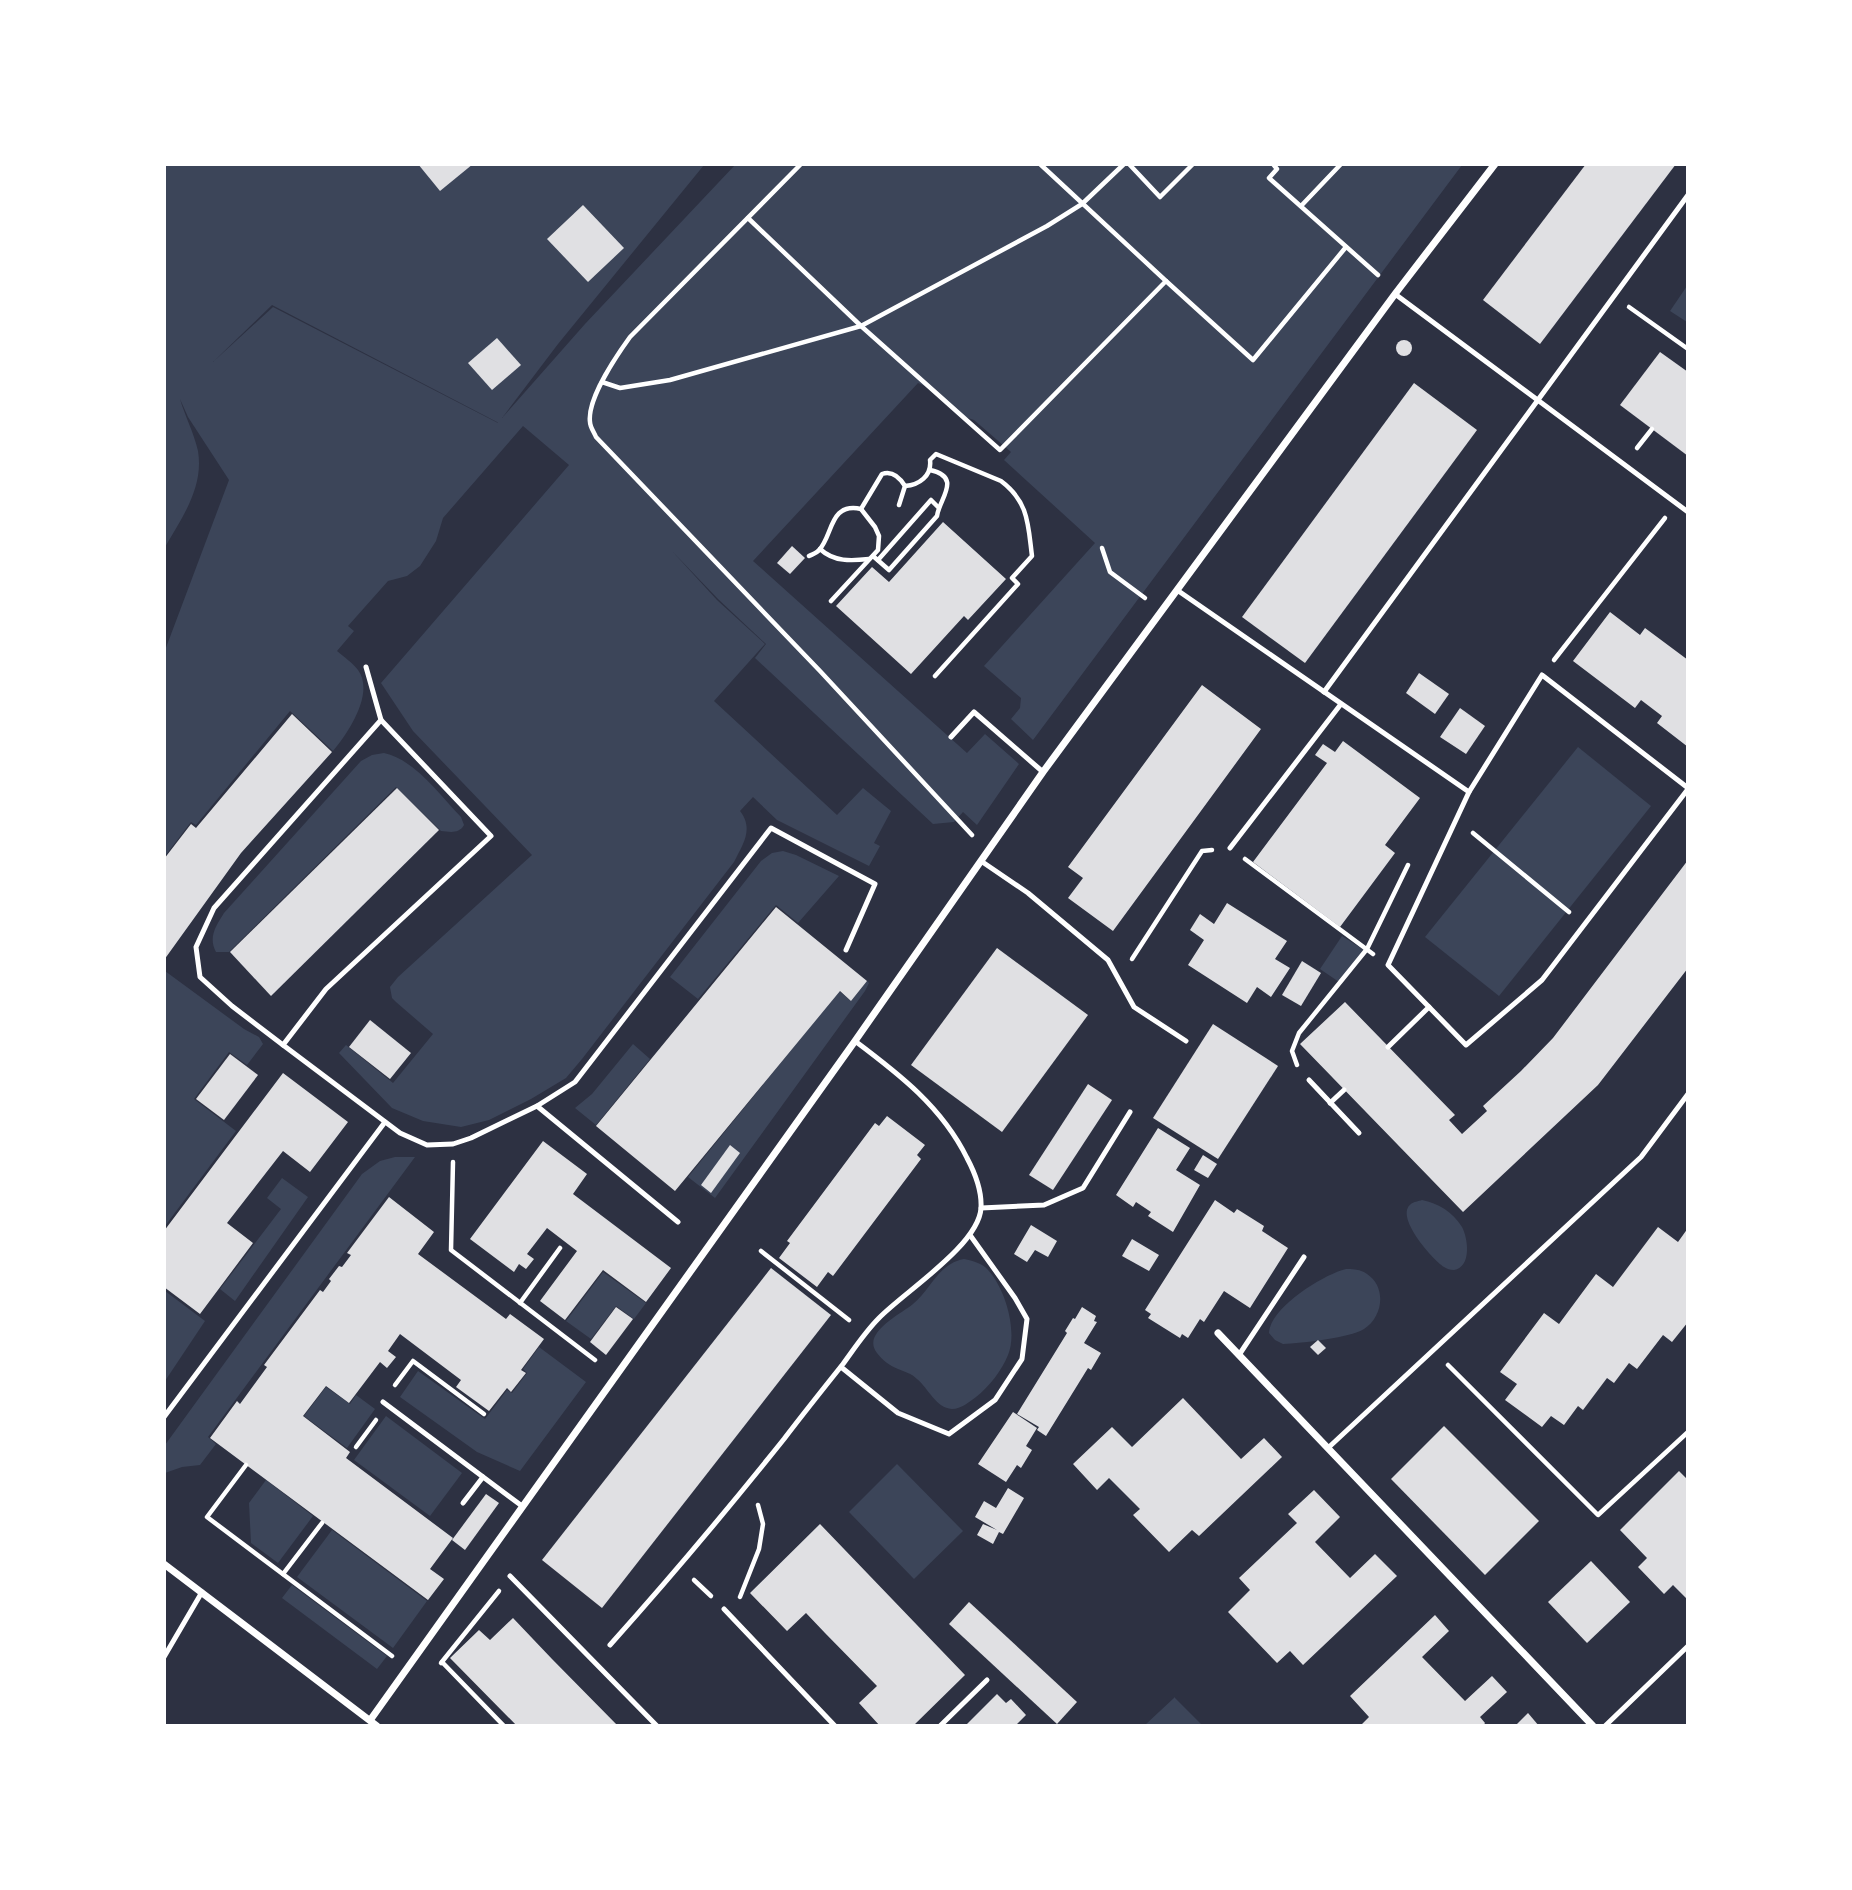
<svg xmlns="http://www.w3.org/2000/svg" width="1852" height="1890" viewBox="0 0 1852 1890" font-family="'IBM Plex Sans',sans-serif">
  <style>
    .green { fill: #3c4559; fill-rule: evenodd }
    .building { fill: #e0e0e3 }
    .lines { fill: none; stroke-linecap: round; stroke-linejoin: round }
    .path { stroke: #fff; stroke-width: 4.5 }
    .service { stroke: #fff; stroke-width: 5 }
    .minor { stroke: #fff; stroke-width: 7 }
  </style>
  <rect width="100%" height="100%" fill="#2d3142"/>
  <g class="green">
    <path d="M165 165H704L558 344 502 418 585 324 735 165H1462L1033 740 1011 719 1020 708 1021 698 984 666 1095 543 1004 460 1011 452 974 420 962 416 927 387 918 383 753 561 967 753 985 734 1019 764 977 825 963 812 954 822 933 824 755 658 766 644 718 599 672 551 717 600 765 644 714 701 837 815 863 788 891 811 874 843 880 846 869 866 777 820 753 797 740 811C754 829 743 844 734 862L582 1059 566 1078 531 1099 489 1120 461 1127 423 1121 392 1108 339 1053 346 1045 393 1083 433 1034 396 1002 392 998 390 987 398 977 532 855 413 731 381 683 569 465 523 426 443 518 436 541 420 566 407 576 388 581 348 626 354 631 337 651C344 657 353 663 358 670 375 693 348 733 333 751L290 711 196 825 191 822 165 856 164 653 229 480 188 417 180 399C185 416 194 433 198 451 204 487 182 518 165 547ZM272 305 497 422 498 423 273 307 213 362Z"/>
    <path d="M1687 286V322L1670 311Z"/>
    <path d="M1578 747 1651 806 1499 996 1425 937Z"/>
    <path d="M384 753C415 760 439 794 461 817L464 825C459 834 450 832 441 831L396 787 229 952H216C208 937 216 926 224 913L361 761 372 755Z"/>
    <path d="M783 851 796 855 839 876 798 923 776 905 698 999 670 977 761 861 772 853Z"/>
    <path d="M1342 936 1364 950 1342 984 1320 969Z"/>
    <path d="M165 971 244 1029 259 1037 263 1044 247 1065 229 1052 194 1099 236 1131 165 1226Z"/>
    <path d="M867 981 869 983 865 991 715 1198 688 1177 839 991 851 1001Z"/>
    <path d="M633 1044 650 1059 596 1125 575 1108 592 1094Z"/>
    <path d="M395 1157H415L208 1437 216 1444 200 1465 182 1467 165 1473V1445L362 1174 380 1161Z"/>
    <path d="M282 1178 308 1197 235 1301 220 1289 281 1209 267 1198Z"/>
    <path d="M1422 1200C1438 1203 1453 1212 1462 1227 1468 1238 1472 1267 1454 1270 1450 1270 1447 1269 1444 1267 1432 1259 1394 1216 1411 1204 1413 1202 1419 1201 1422 1200Z"/>
    <path d="M964 1259C973 1261 982 1263 988 1270 1005 1288 1018 1331 1008 1355 1002 1370 989 1387 976 1397 969 1402 961 1409 952 1409 936 1408 928 1388 917 1379 911 1373 905 1372 898 1369 889 1365 883 1361 877 1353 861 1333 901 1314 913 1304 932 1288 938 1264 964 1259Z"/>
    <path d="M1346 1269C1353 1269 1360 1269 1367 1274 1387 1287 1383 1317 1364 1329 1349 1338 1302 1343 1283 1344L1275 1340 1269 1333C1270 1308 1322 1275 1346 1269Z"/>
    <path d="M603 1272 646 1303 634 1319 616 1306 591 1339 566 1321Z"/>
    <path d="M165 1291 205 1321 165 1381Z"/>
    <path d="M539 1347 586 1382 520 1471 477 1452 400 1397 418 1371 485 1419 507 1390 512 1393 527 1373 523 1369Z"/>
    <path d="M326 1387 350 1404 356 1395 375 1409 347 1448 304 1416Z"/>
    <path d="M386 1416 462 1473 430 1516 354 1460Z"/>
    <path d="M897 1464 963 1531 914 1579 849 1512Z"/>
    <path d="M266 1480 313 1516 278 1563 251 1543 249 1503Z"/>
    <path d="M332 1530 427 1601 393 1648 297 1577Z"/>
    <path d="M292 1585 387 1656 377 1669 282 1598Z"/>
    <path d="M1174 1697 1202 1725H1145L1174 1698Z"/>
  </g>
  <g class="building">
    <path d="M418 164H473L440 191Z"/>
    <path d="M1586 164H1676L1540 344 1483 300Z"/>
    <path d="M583 205 624 248 588 282 547 239Z"/>
    <path d="M497 338 521 365 492 390 468 363Z"/>
    <circle cx="1404" cy="348" r="8"/>
    <path d="M1660 352 1688 372V456L1620 405Z"/>
    <path d="M1414 383 1477 430 1305 663 1242 617Z"/>
    <path d="M943 522 1006 579 968 620 964 616 911 674 836 606 872 567 889 582Z"/>
    <path d="M792 546 805 558 790 574 777 563Z"/>
    <path d="M1610 612 1640 635 1645 628 1688 660V747L1657 723 1662 716 1641 700 1635 708 1573 661Z"/>
    <path d="M1419 673 1449 694 1435 714 1406 693Z"/>
    <path d="M1202 685 1261 729 1113 931 1068 898 1083 878 1068 867Z"/>
    <path d="M1460 708 1485 726 1466 754 1440 737Z"/>
    <path d="M292 714 332 752 241 853 164 960V859L191 824 196 828Z"/>
    <path d="M1343 741 1420 798 1385 845 1395 853 1340 927 1253 862 1327 763 1315 755 1323 744 1335 752Z"/>
    <path d="M397 788 439 830 271 996 230 952Z"/>
    <path d="M1688 860V968L1598 1085 1463 1212 1300 1044 1345 1002 1455 1115 1449 1120 1462 1134 1487 1111 1483 1106 1521 1071 1553 1038Z"/>
    <path d="M1227 903 1287 941 1275 959 1290 968 1271 997 1257 987 1247 1003 1188 965 1204 940 1190 930 1200 914 1214 924Z"/>
    <path d="M776 907 867 981 851 1001 840 991 675 1191 596 1126Z"/>
    <path d="M997 948 1088 1015 1002 1132 911 1065Z"/>
    <path d="M1302 961 1321 973 1301 1006 1282 995Z"/>
    <path d="M370 1020 411 1053 390 1079 349 1047Z"/>
    <path d="M1213 1024 1278 1066 1218 1159 1153 1118Z"/>
    <path d="M230 1054 258 1075 224 1120 196 1099Z"/>
    <path d="M283 1073 348 1122 310 1172 283 1151 227 1223 253 1243 200 1314 164 1287V1231Z"/>
    <path d="M1088 1084 1112 1100 1053 1190 1029 1175Z"/>
    <path d="M887 1116 925 1145 917 1155 921 1159 833 1276 828 1272 817 1287 779 1258 790 1243 787 1241 875 1123 879 1126Z"/>
    <path d="M1158 1128 1190 1148 1176 1170 1200 1185 1173 1232 1148 1216 1151 1212 1136 1202 1133 1207 1116 1195Z"/>
    <path d="M543 1141 587 1174 573 1194 671 1268 646 1302 603 1270 565 1320 540 1301 577 1251 547 1228 527 1254 534 1259 526 1269 519 1264 514 1272 470 1239Z"/>
    <path d="M730 1145 740 1153 711 1193 701 1185Z"/>
    <path d="M1203 1155 1217 1164 1208 1178 1194 1170Z"/>
    <path d="M389 1197 434 1232 418 1254 506 1319 510 1314 544 1339 521 1370 526 1373 511 1392 507 1388 489 1411 456 1387 461 1380 400 1334 388 1351 396 1357 387 1368 380 1362 349 1403 326 1386 303 1416 350 1452 346 1458 453 1538 430 1569 444 1579 428 1600 210 1438 237 1401 240 1404 267 1367 264 1365 320 1290 323 1292 331 1281 329 1279 339 1266 342 1267 351 1255 347 1253Z"/>
    <path d="M1215 1200 1234 1213 1237 1209 1264 1226 1262 1231 1288 1248 1250 1308 1224 1291 1204 1322 1200 1319 1188 1338 1182 1334 1180 1338 1148 1318 1151 1314 1145 1310Z"/>
    <path d="M1031 1225 1057 1241 1048 1257 1035 1250 1027 1262 1014 1254Z"/>
    <path d="M1658 1227 1678 1242 1688 1228V1322L1672 1342 1663 1335 1637 1369 1629 1363 1614 1383 1607 1378 1583 1410 1578 1406 1564 1425 1551 1416 1542 1427 1505 1400 1517 1384 1500 1372 1544 1313 1559 1324 1596 1274 1613 1287Z"/>
    <path d="M1132 1239 1159 1255 1149 1271 1122 1256Z"/>
    <path d="M771 1268 831 1315 602 1608 542 1560Z"/>
    <path d="M616 1307 633 1319 606 1355 590 1342Z"/>
    <path d="M1082 1307 1096 1316 1094 1321 1097 1322 1084 1343 1101 1353 1091 1370 1088 1368 1046 1436 1037 1430 1039 1427 1017 1414 1067 1333 1065 1331 1073 1318 1075 1319Z"/>
    <path d="M1318 1340 1326 1348 1318 1355 1310 1347Z"/>
    <path d="M1183 1398 1241 1459 1264 1438 1282 1457 1199 1536 1192 1530 1169 1552 1133 1515 1140 1509 1109 1478 1097 1490 1073 1464 1112 1427 1132 1447Z"/>
    <path d="M1013 1412 1037 1428 1026 1446 1032 1450 1021 1468 1017 1465 1006 1482 978 1464Z"/>
    <path d="M1444 1426 1539 1521 1485 1575 1391 1479Z"/>
    <path d="M1679 1471 1688 1480V1600L1673 1585 1664 1594 1638 1567 1647 1558 1620 1530Z"/>
    <path d="M1008 1488 1024 1498 1003 1534 999 1532 993 1544 977 1535 983 1524 997 1530 975 1517 984 1501 996 1508Z"/>
    <path d="M1314 1490 1340 1517 1315 1542 1350 1578 1375 1554 1397 1576 1303 1665 1290 1651 1277 1663 1228 1612 1250 1590 1239 1578 1297 1523 1288 1514Z"/>
    <path d="M486 1494 499 1503 465 1550 452 1540Z"/>
    <path d="M820 1524 965 1675 913 1726H880L859 1703 877 1686 825 1633 806 1613 787 1631 750 1593Z"/>
    <path d="M1591 1561 1630 1602 1587 1643 1548 1602Z"/>
    <path d="M969 1602 1077 1702 1057 1724 949 1624Z"/>
    <path d="M1435 1615 1449 1631 1422 1657 1465 1701 1492 1676 1507 1692 1480 1717 1485 1723 1483 1726H1360L1369 1717 1350 1696Z"/>
    <path d="M513 1618 552 1659 618 1726H517L450 1658 479 1630 490 1640Z"/>
    <path d="M997 1694 1006 1703 1011 1699 1026 1715 1015 1726H965Z"/>
    <path d="M1528 1713 1539 1726H1515Z"/>
  </g>
  <g class="lines">
    <g class="path">
      <path d="M801 164 630 337C617 355 587 399 590 422 590 427 594 432 596 437L820 671 972 835"/>
      <path d="M1040 164 1166 281"/>
      <path d="M1129 164 1160 197 1193 164"/>
      <path d="M1273 164 1277 169 1269 178 1378 275"/>
      <path d="M1301 206 1341 164"/>
      <path d="M748 218 861 326 1000 450 1166 281 1253 360 1346 247"/>
      <path d="M1629 307 1688 349"/>
      <path d="M602 382 620 388 670 380 861 326 1047 226 1082 204 1124 164"/>
      <path d="M1637 448 1652 429"/>
      <path d="M905 486C919 485 932 476 930 460L936 454 1001 481C1029 502 1028 525 1032 556L1012 578 1018 584 935 676"/>
      <path d="M1102 548 1110 572 1145 598"/>
      <path d="M820 549C834 562 851 561 869 559"/>
      <path d="M809 556C813 554 817 553 819 550 833 536 829 502 861 509L882 474C893 470 900 478 905 486L899 505"/>
      <path d="M873 556 889 570 937 516C939 499 963 477 930 470"/>
      <path d="M878 560 931 500 938 507"/>
      <path d="M831 601 878 550 879 536 875 527 861 509"/>
      <path d="M1554 660 1665 518"/>
      <path d="M1473 833 1569 912"/>
      <path d="M1245 859 1373 954"/>
      <path d="M1132 959 1202 851 1212 850"/>
      <path d="M1297 1065 1292 1051 1299 1033 1367 949 1408 865"/>
      <path d="M453 1162 451 1250 595 1360"/>
      <path d="M761 1251 849 1320"/>
      <path d="M520 1303 560 1248"/>
      <path d="M1448 1365 1598 1515 1688 1432"/>
      <path d="M395 1385 413 1361 484 1414"/>
      <path d="M356 1447 376 1420"/>
      <path d="M246 1465 207 1517 392 1656"/>
      <path d="M283 1574 322 1523"/>
      <path d="M694 1580 711 1596"/>
      <path d="M740 1597 759 1549 763 1524 758 1505"/>
      <path d="M442 1662 504 1726"/>
      <path d="M441 1663 499 1591"/>
    </g>
    <g class="service">
      <path d="M1395 294 1688 512"/>
      <path d="M1177 590 1469 792 1388 965 1429 1007 1388 1047"/>
      <path d="M1324 692 1688 195"/>
      <path d="M381 720 491 836 326 989 283 1045 400 1133 427 1145 453 1144 471 1138 537 1106"/>
      <path d="M951 737 974 712 1043 772"/>
      <path d="M1469 792 1542 675 1688 788"/>
      <path d="M1230 848 1341 704"/>
      <path d="M981 861 1028 893 1108 960 1134 1007 1186 1041"/>
      <path d="M1429 1007 1466 1045 1542 980 1688 789"/>
      <path d="M283 1045 232 1006 200 977 196 947 214 908 381 720 366 667"/>
      <path d="M1309 1080 1359 1133"/>
      <path d="M1330 1103 1344 1090"/>
      <path d="M981 1208 1044 1205 1083 1188 1130 1112"/>
      <path d="M678 1222 537 1106 575 1082 771 828 875 884 846 950"/>
      <path d="M1239 1355 1304 1257"/>
      <path d="M841 1367 898 1413 949 1434 995 1400 1022 1359 1027 1319 1015 1298 970 1235"/>
      <path d="M383 1402 522 1506"/>
      <path d="M164 1417 385 1122"/>
      <path d="M1328 1448 1641 1157 1688 1094"/>
      <path d="M463 1503 483 1477"/>
      <path d="M510 1576 657 1726"/>
      <path d="M724 1609 835 1726"/>
      <path d="M610 1645C670 1578 728 1509 784 1439 803 1414 823 1389 843 1364 854 1349 865 1332 879 1318 904 1292 979 1245 981 1208 982 1190 975 1173 967 1158 942 1107 899 1074 855 1041"/>
      <path d="M164 1657 202 1592"/>
      <path d="M940 1726 987 1680"/>
      <path d="M1605 1726 1688 1646"/>
    </g>
    <g class="minor">
      <path d="M1218 1333 1593 1726"/>
      <path d="M164 1564 377 1726"/>
      <path d="M371 1719 855 1041 1043 772 1395 294 1495 164"/>
    </g>
  </g>
  <rect width="1852" height="1890" fill="none" stroke="#ffffff" stroke-width="332"/>
</svg>
